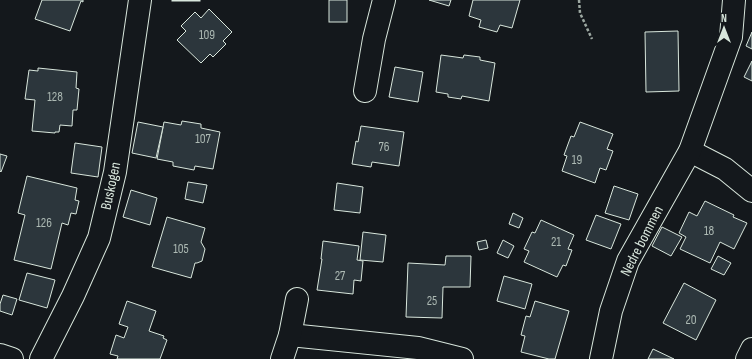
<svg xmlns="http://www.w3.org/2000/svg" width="752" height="359" viewBox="0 0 752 359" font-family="'Sofia Sans Condensed',sans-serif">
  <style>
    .building { fill: #2c363c; stroke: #d8e6dc }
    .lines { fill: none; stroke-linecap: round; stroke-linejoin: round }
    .minor-casing { stroke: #d8e6dc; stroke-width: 24 }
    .path { stroke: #9da8a2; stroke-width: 2.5; stroke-dasharray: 3 2; stroke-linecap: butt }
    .minor { stroke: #14181c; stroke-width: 22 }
    .labels { text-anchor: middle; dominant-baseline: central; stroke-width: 3; stroke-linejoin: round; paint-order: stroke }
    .number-label { font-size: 13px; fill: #adbab4 }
    .street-label { font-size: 15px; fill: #d8e6dc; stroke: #14181c }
  </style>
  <rect width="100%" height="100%" fill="#14181c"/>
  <g class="building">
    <path d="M42 0H83V2L81 1 70 31 35 19Z"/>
    <rect x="172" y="0" width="28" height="1"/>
    <rect x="329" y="0" width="18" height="22"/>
    <path d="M429 0H451L449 6Z"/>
    <path d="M473 0H520L512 28 500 25 497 32 479 27 481 20 469 16Z"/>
    <path d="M209 9 232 32 223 41 226 44 213 57 210 54 201 63 177 40 186 31 181 26 195 12 201 18Z"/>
    <path d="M678 31 679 91 646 92 645 32Z"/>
    <path d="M752 32V49L746 46Z"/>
    <path d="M441 55 463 58 464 55 480 57V60L495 63 489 101 462 96 461 99 448 97V94L436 92Z"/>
    <path d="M752 61V81L744 77Z"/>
    <path d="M395 67 423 72 418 102 389 97Z"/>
    <path d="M38 68 77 72 76 88 79 89 77 110H73L72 126 60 125 59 132H55V133L32 131 35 100 25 99 29 70 38 71Z"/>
    <path d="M182 121 201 124V128L220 132 213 169 195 166 194 170 173 166V162L157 159 164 122 181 125Z"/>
    <path d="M138 122 163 127 156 158 132 153Z"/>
    <path d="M580 122 613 134 607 149 613 151 606 170 600 168 595 183 562 171 567 156 564 155 571 136 574 137Z"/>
    <path d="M361 126 404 132 399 166 372 162 371 167 352 164 356 141 358 142Z"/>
    <path d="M75 143 102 147 98 177 71 173Z"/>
    <path d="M0 154 7 156 1 172 0 171Z"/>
    <path d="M27 176 77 188 75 200 79 201 76 214 71 213 68 225 62 223 51 269 14 260 25 215 18 213Z"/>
    <path d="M188 182 207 185 203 203 185 199Z"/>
    <path d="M337 183 363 187 360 213 334 210Z"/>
    <path d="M614 186 638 194 629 220 605 213Z"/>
    <path d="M131 190 157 198 150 225 123 217Z"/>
    <path d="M705 201 734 215 733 217 747 223 734 249 720 242 710 263 680 249 686 237 679 233 689 212 697 216Z"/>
    <path d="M513 213 523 218 519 228 509 224Z"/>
    <path d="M596 215 621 224 611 249 586 240Z"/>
    <path d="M167 217 205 228 201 242 205 249 202 261 197 263H195L191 278 152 267Z"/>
    <path d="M541 220 574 235 568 249 572 250 566 266 563 265 557 277 524 262 529 251 524 249 532 232 535 233Z"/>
    <path d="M662 227 682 237 671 256 652 246Z"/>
    <path d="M363 232 386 235 383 262 360 260Z"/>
    <path d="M486 240 488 248 479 250 477 242Z"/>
    <path d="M503 240 514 246 508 258 497 253Z"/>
    <path d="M323 241 359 246 357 260 363 261 361 281 354 280 353 294 317 290 322 259H321Z"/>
    <path d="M446 256H471L470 287H443L442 318 406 317 408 263 445 265Z"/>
    <path d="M718 256 731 263 724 275 711 269Z"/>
    <path d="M27 273 55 280 47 308 19 300Z"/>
    <path d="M504 276 532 284 525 309 497 301Z"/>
    <path d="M684 283 716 300 696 340 663 323Z"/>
    <path d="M3 295 17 299 12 315 0 311V304Z"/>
    <path d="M127 301 156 311 149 331 164 336 163 338 167 340 160 359H117L118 356 110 354 116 335 124 338 128 327 119 324Z"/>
    <path d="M535 301 569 311 555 359H549L521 352 525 336 521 335 526 316 530 317Z"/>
    <path d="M653 349 674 359H648Z"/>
  </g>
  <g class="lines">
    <defs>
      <g id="minor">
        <path d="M365 91 374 39 384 0"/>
        <path d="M690 151 725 169 752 191"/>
        <path d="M290 335 418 348 462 359"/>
        <path d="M0 355 12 359"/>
        <path d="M41 359 73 296 99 238 115 172 140 0"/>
        <path d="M282 359 290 335 297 299"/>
        <path d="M601 359 611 311 628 261 690 151 731 37 734 0"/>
        <path d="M747 359 752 349"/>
      </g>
    </defs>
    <use href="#minor" class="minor-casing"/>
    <path class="path" d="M579 0 580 13 592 39"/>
    <use href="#minor" class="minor"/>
  </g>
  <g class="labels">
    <g class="number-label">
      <text x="207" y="35">109</text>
      <text x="55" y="97">128</text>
      <text x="203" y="139">107</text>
      <text x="384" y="147">76</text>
      <text x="577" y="160">19</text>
      <text x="44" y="223">126</text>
      <text x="709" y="231">18</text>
      <text x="556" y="242">21</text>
      <text x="181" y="249">105</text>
      <text x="340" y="276">27</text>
      <text x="432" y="301">25</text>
      <text x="691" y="320">20</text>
    </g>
    <g class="street-label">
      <text transform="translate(111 186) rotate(-78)">Buskogen</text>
      <text transform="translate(642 241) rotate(-63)">Nedre bommen</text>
    </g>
  </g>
  <g transform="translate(724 28)" stroke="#14181c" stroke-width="3" paint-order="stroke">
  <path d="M0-3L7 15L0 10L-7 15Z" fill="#d8e6dc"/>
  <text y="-6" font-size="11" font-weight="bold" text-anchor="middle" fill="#d8e6dc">N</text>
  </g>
</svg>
